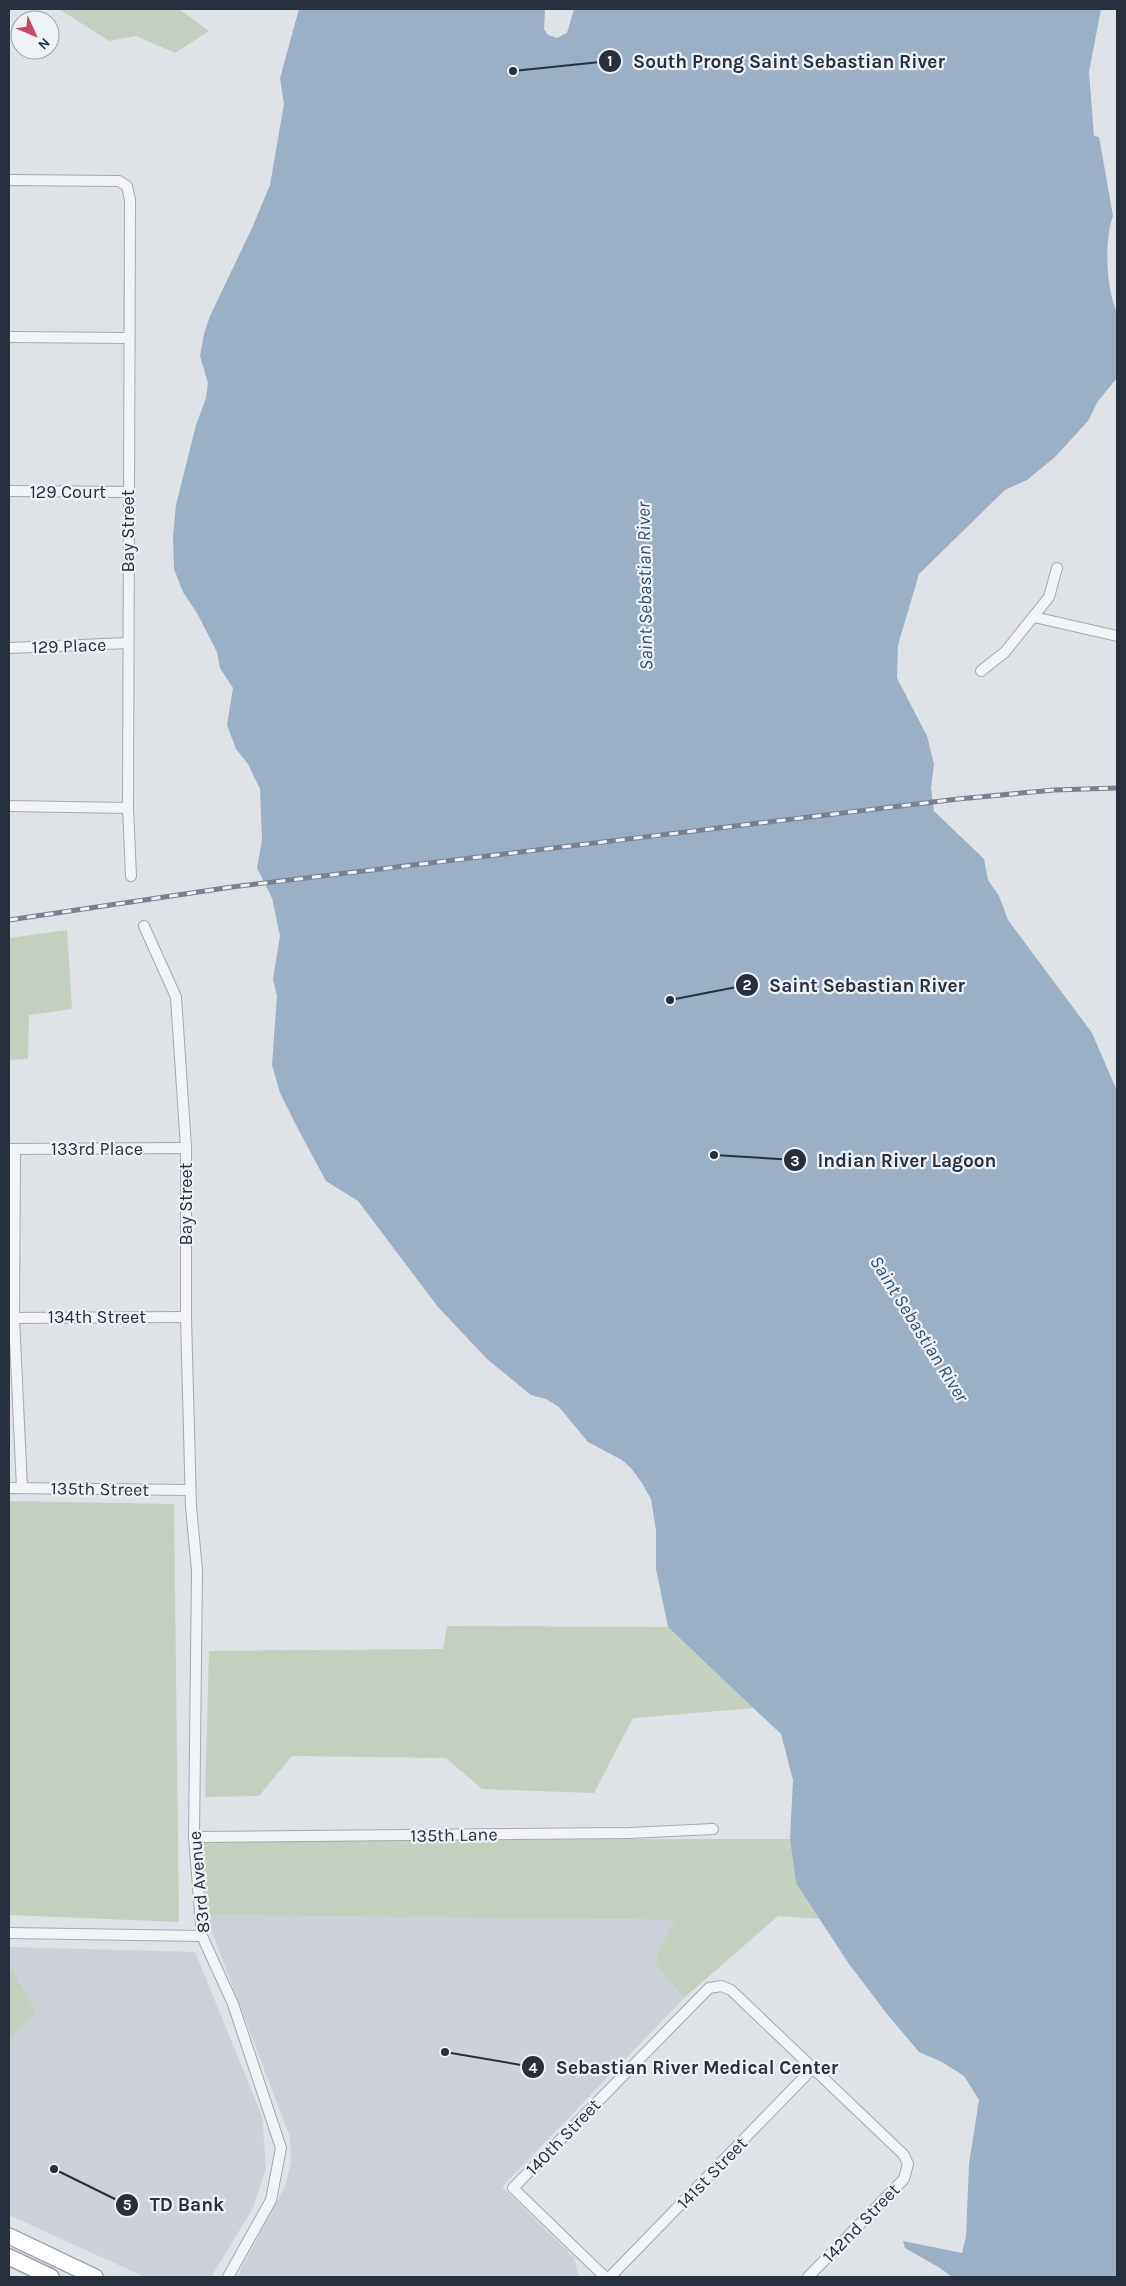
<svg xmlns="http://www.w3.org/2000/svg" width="1126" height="2286" viewBox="0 0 1126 2286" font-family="Karla,sans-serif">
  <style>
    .built { fill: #cdd1d9 }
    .green { fill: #c4d1c0 }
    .water { fill: #9bafc5 }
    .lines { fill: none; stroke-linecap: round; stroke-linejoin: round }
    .minor-casing { stroke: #a4a9b1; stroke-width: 12 }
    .primary-casing { stroke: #9fa6b2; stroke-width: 18 }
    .minor { stroke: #f1f3f6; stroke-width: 10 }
    .primary { stroke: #fff; stroke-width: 15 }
    .rail-casing { stroke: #798190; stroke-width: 5 }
    .rail { stroke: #eef1f5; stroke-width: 3; stroke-dasharray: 9; stroke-linecap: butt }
    .labels { text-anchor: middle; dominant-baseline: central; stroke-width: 4.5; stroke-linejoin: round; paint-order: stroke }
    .street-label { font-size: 18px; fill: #28303d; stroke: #eef1f5 }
    .water-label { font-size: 19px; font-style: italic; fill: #354e6f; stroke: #eef1f5 }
    .leader { fill: none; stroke: #28303d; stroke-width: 2 }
    .callout-dot { fill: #28303d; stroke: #eef1f5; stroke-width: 2 }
    .mark-label { font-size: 15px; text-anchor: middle; font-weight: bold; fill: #fff }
    .callout-label { font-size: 19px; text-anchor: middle; font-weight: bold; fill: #28303d; stroke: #eef1f5; stroke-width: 4.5; stroke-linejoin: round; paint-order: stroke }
  </style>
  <rect width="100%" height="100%" fill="#dfe2e7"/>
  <g class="built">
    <path d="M208 1915 674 1920 654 1962 684 1998 502 2187 574 2257 579 2277H237L285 2186 291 2162 290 2137 210 1927Z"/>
    <path d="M9 1947 195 1952 262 2116 266 2168 253 2208 211 2277H145L9 2215V2040L36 2012 9 1962Z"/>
  </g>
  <g class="green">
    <path d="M59 9H179L209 31 175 53 136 36 109 41Z"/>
    <path d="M67 930 72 1009 29 1015 28 1059 9 1060V938Z"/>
    <path d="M9 1501 174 1504 179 1922 9 1915Z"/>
    <path d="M447 1626 668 1627 755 1708 633 1718 594 1793 482 1789 446 1758 292 1756 259 1796 205 1797 209 1651 443 1649Z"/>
    <path d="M200 1839H790L796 1883 821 1919 778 1916 684 1998 654 1962 674 1920 208 1915Z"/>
    <path d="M9 1962 36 2012 9 2040Z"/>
  </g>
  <path class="water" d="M299 9H545L544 29 548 35 557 38 567 33 574 9H1101L1089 72 1094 136 1099 137 1113 216C1104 239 1106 290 1117 312V378L1098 401 1088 421 1055 457 1027 480 1005 490 919 574 898 645 897 678 927 736 934 764 931 788 934 811 984 859 988 880 999 896 1008 920 1092 1033 1117 1091V2277H952L940 2268 905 2248 903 2241 962 2253 966 2237 969 2164 979 2100 964 2076 942 2062 919 2052 887 2014 849 1964 796 1883 790 1839 793 1780 781 1734 668 1627 656 1569V1530L651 1499 642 1483 631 1468 622 1460 588 1442 559 1407 546 1399 531 1395 487 1359 438 1307 358 1201 326 1181 298 1129 280 1093 272 1065 277 996 273 979 280 936 272 898 257 868 262 840 260 789 248 764 236 749 227 725 233 688 220 668 217 652 197 613 183 592 174 569 173 537 176 505 196 425 206 398 208 383 200 356 204 334 210 316 252 228 270 185 284 104 280 78Z"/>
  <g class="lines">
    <defs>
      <g id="minor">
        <path d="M9 180 119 181 127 186 130 200 128 808 131 876"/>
        <path d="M9 337 129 338"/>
        <path d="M9 491 128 492"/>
        <path d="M1034 617 1117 636"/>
        <path d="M9 648 128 643"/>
        <path d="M981 671 1005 652 1049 597 1057 568"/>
        <path d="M9 806 128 808"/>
        <path d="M144 926 176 997 186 1148V1317L191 1507 197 1570 194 1837 202 1936 233 2004 281 2148 271 2200 228 2277"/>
        <path d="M10 1149 186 1148"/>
        <path d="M15 1149 14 1318 22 1488"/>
        <path d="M9 1318 186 1317"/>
        <path d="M9 1488 190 1490"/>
        <path d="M194 1837 629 1833 713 1829"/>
        <path d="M9 1933 202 1936"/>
        <path d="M605 2277 513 2188 709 1988 721 1986 731 1990 904 2155 908 2164 904 2179 808 2277"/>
        <path d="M610 2277 813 2068"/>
      </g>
      <g id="primary">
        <path d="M9 2236 95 2277"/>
        <path d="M9 2257 51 2277"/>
      </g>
    </defs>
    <use href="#minor" class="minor-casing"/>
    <use href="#primary" class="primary-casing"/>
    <use href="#minor" class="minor"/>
    <use href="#primary" class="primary"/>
    <defs>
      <path id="rail" d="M9 920 232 887 958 799 1054 790 1117 788"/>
    </defs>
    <use href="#rail" class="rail-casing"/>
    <use href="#rail" class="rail"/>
  </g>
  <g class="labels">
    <g class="street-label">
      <text x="68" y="492">129 Court</text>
      <text transform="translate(128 531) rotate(-90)">Bay Street</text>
      <text transform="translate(69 646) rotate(-2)">129 Place</text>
      <text x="97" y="1149">133rd Place</text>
      <text transform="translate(186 1204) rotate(-90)">Bay Street</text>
      <text x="97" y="1317">134th Street</text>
      <text transform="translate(100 1489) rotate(1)">135th Street</text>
      <text transform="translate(454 1835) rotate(-1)">135th Lane</text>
      <text transform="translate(199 1882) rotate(-95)">83rd Avenue</text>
      <text transform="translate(563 2137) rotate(-46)">140th Street</text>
      <text transform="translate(712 2173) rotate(-46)">141st Street</text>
      <text transform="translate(861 2223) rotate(-46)">142nd Street</text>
    </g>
    <g class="water-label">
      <text transform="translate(645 586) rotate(-91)">Saint Sebastian River</text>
      <text transform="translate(919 1329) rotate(58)">Saint Sebastian River</text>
    </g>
  </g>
  <path class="leader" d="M513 71L610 61M670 1000L747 985M714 1155L795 1160M445 2052L533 2067M54 2169L127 2205"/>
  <g class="callout-dot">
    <circle cx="513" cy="71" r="5"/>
    <circle cx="670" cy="1000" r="5"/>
    <circle cx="714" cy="1155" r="5"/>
    <circle cx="445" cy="2052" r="5"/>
    <circle cx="54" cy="2169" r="5"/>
    <circle cx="610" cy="61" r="12"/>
    <circle cx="747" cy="985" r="12"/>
    <circle cx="795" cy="1160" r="12"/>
    <circle cx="533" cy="2067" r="12"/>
    <circle cx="127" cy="2205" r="12"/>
  </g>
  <g class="mark-label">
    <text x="610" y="66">1</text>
    <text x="747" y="990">2</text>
    <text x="795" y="1166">3</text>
    <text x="533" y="2073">4</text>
    <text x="127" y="2210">5</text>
  </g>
  <g class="callout-label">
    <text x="789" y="68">South Prong Saint Sebastian River</text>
    <text x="867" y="992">Saint Sebastian River</text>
    <text x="907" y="1167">Indian River Lagoon</text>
    <text x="697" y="2074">Sebastian River Medical Center</text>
    <text x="187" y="2211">TD Bank</text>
  </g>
  <rect width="1126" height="2286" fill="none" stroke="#28303d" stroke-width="20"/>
  <g transform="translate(35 35) rotate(134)"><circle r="24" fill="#eef1f5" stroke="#9fa4ab"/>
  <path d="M0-4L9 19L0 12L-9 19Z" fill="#c6495b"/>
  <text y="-8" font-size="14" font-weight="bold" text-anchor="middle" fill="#28303d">N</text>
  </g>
</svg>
